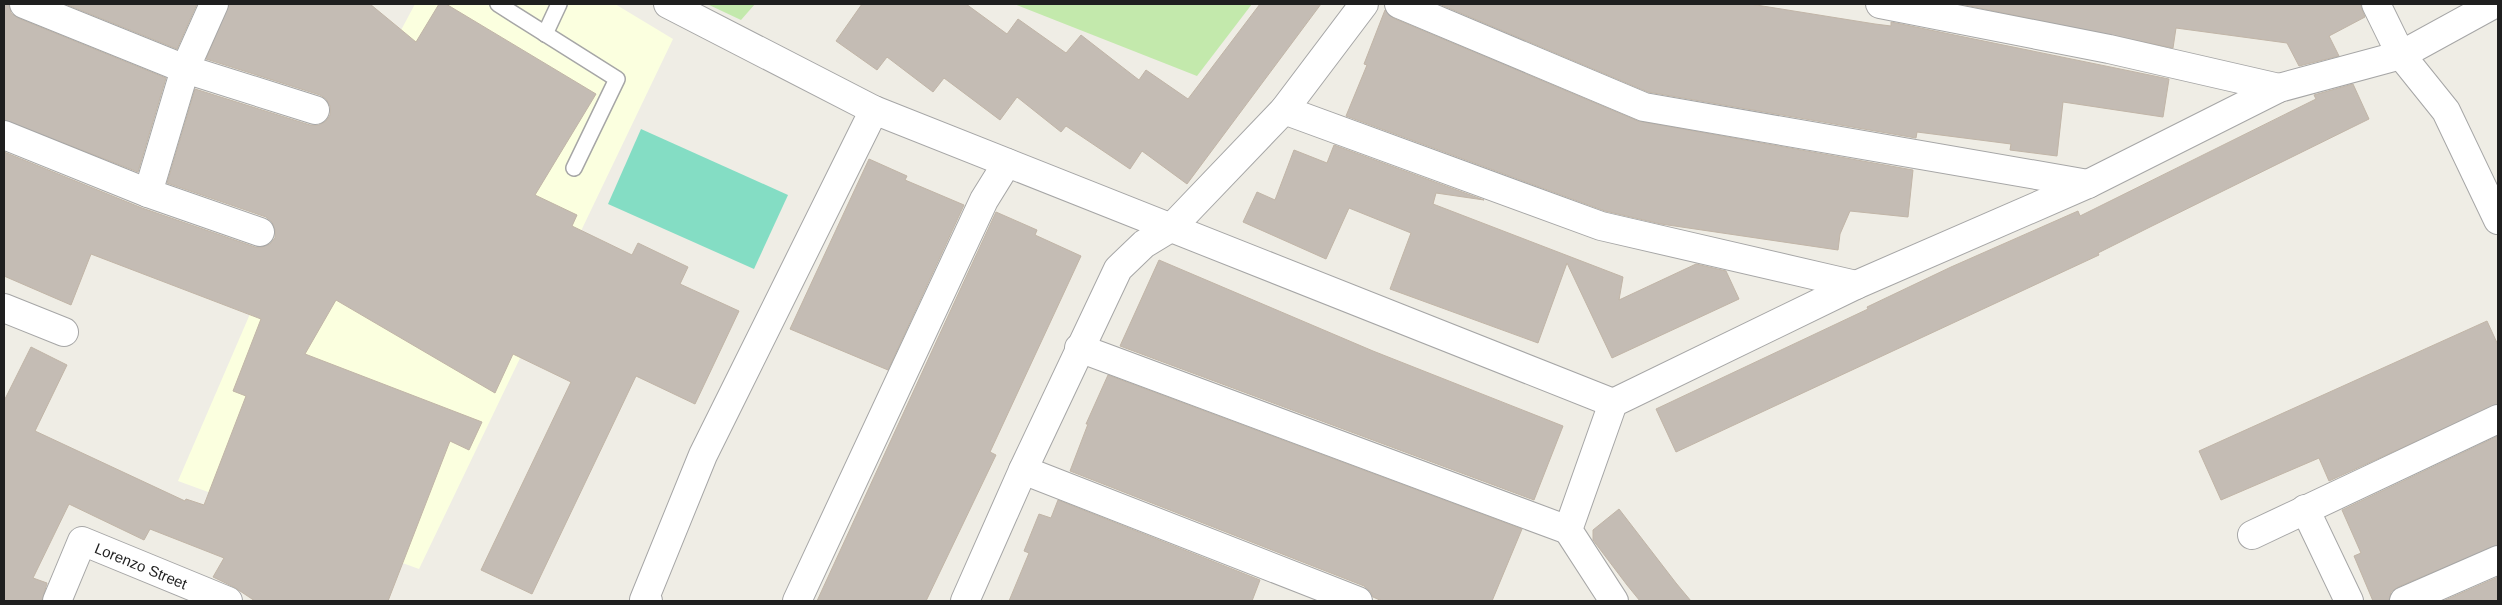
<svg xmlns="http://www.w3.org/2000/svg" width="2502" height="605" viewBox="0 0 2502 605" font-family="Arial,sans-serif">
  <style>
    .education { fill: #fbffdf }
    .grass { fill: #c3e9ac }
    .pitch { fill: #84ddc4 }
    .building { fill: #c4bcb4; stroke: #c1b5a7 }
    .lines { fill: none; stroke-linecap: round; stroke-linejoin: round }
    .service-casing { stroke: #a6a6a6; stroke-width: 18 }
    .minor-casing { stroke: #a6a6a6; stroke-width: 30 }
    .service { stroke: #fff; stroke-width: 15 }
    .minor { stroke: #fff; stroke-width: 28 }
    .labels { text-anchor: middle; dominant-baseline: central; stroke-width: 5; stroke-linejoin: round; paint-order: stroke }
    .street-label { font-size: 15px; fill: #1f1f1f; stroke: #fff }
  </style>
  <rect width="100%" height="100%" fill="#efede5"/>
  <path class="education" d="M415 4H615L673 39 419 569 178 481 253 307Z"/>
  <g class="grass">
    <path d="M707 4H755L741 20Z"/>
    <path d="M1014 4H1252L1197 76Z"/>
  </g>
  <path class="pitch" d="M641 129 788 195 754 269 608 204Z"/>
  <g class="building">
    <path d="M4 4H9L11 13 18 18 166 78 138 172 4 120Z"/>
    <path d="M65 4H197L177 49Z"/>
    <path d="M229 4H370L416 42 439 4H446L596 94 535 195 577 215 572 226 632 255 638 243 688 267 680 284 739 311 695 404 636 376 532 594 481 570 571 382 513 354 495 393 336 300 305 354 482 422 469 450 450 441 388 601H255L234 587 213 577 224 558 150 529 144 540 69 504 33 578 47 583 42 601H4V401L31 347 67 365 35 431 185 501 186 499 204 505 246 396 233 391 261 319 91 254 71 305 4 276V152L142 208 255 247H262L270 244 275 238V230L272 222 266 217 167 183 195 89 310 125H319L326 121 330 115V106L326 99 320 95 206 59Z"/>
    <path d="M862 4H966L1007 34 1018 19 1066 53 1081 35 1139 80 1146 70 1188 99 1260 4H1321L1187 184 1142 151 1130 169 1066 126 1061 132 1017 97 1000 120 944 78 933 92 887 57 877 70 836 41Z"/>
    <path d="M1439 4H1750L1875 24 1891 26V22L2169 79 2163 117 2063 102 2057 156 2010 150 2011 144 1917 132 1916 138 1648 92Z"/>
    <path d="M1960 4H2360L2365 17 2329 36 2339 56 2299 66 2287 43 2176 28 2173 48Z"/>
    <path d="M1385 10 1393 18 1638 121 1913 170 1908 217 1850 211 1840 234 1838 250 1661 224 1605 211 1346 116 1367 65 1364 64Z"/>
    <path d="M2353 84 2369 119 2150 227 2098 253 2099 255 1676 452 1656 409 1868 309 1867 307 1951 267 2078 211 2080 216 2316 99 2314 95Z"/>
    <path d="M1334 145 1484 200 1436 193 1433 204 1623 277 1619 300 1696 264 1726 271 1739 299 1612 358 1567 263 1538 343 1390 289 1411 233 1349 208 1326 259 1243 222 1257 192 1275 200 1294 150 1327 163Z"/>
    <path d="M869 159 907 176 905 180 964 205 888 370 790 329Z"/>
    <path d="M996 212 1037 230 1035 235 1081 256 990 452 996 455 926 601H817Z"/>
    <path d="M1159 260 1373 351 1563 426 1534 500 1120 346Z"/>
    <path d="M2487 321 2498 345V404L2329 481 2319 458 2221 500 2199 451Z"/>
    <path d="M1108 375 1522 529 1492 601H1382L1373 597 1370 591 1364 586 1070 471 1088 424H1086Z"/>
    <path d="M2498 436V545L2398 587 2391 592 2389 601H2373L2354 556 2361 553 2342 510Z"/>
    <path d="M1058 500 1260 580 1252 601H1009L1029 553 1024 551 1039 514 1051 518Z"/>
    <path d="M1619 509 1676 583 1691 601H1640L1627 585 1593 540V530Z"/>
    <path d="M2498 577V601H2443Z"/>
  </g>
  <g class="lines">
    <defs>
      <g id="service">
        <path d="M498 4 617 79 574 168"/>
        <path d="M545 34 559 4"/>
      </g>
      <g id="minor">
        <path d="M24 4 185 69 315 110"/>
        <path d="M668 4 874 110 1613 403"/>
        <path d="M1399 4 1644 107 2088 184"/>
        <path d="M1880 4 2109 49 2279 88"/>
        <path d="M2376 4 2401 55 2446 111 2498 220"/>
        <path d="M1284 110 1601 226 1856 285"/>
        <path d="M4 135 148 193 260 232"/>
        <path d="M148 193 185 69 214 4"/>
        <path d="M4 308 64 332"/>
        <path d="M1079 348 1568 530"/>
        <path d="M1023 470 1358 601"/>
        <path d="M2305 509 2349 601"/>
        <path d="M2252 535 2498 419"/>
        <path id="s1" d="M57 601 82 541 228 601"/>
        <path d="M648 601 644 600 703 455 874 110"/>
        <path d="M797 601 984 200 1007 163"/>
        <path d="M965 601 1023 470 1118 269 1144 244 1172 227 1284 110 1364 4"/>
        <path d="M1614 601 1568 530 1613 403 1856 285 2088 184 2279 88 2401 55 2494 4"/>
        <path d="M2404 601 2498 560"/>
      </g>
    </defs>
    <use href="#service" class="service-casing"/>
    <use href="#minor" class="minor-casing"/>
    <use href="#service" class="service"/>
    <use href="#minor" class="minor"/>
  </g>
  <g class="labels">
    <g class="street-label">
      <text stroke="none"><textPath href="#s1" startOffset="129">Lorenzo Street</textPath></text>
    </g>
  </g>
  <rect width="2502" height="605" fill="none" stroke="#1f1f1f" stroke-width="10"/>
</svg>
